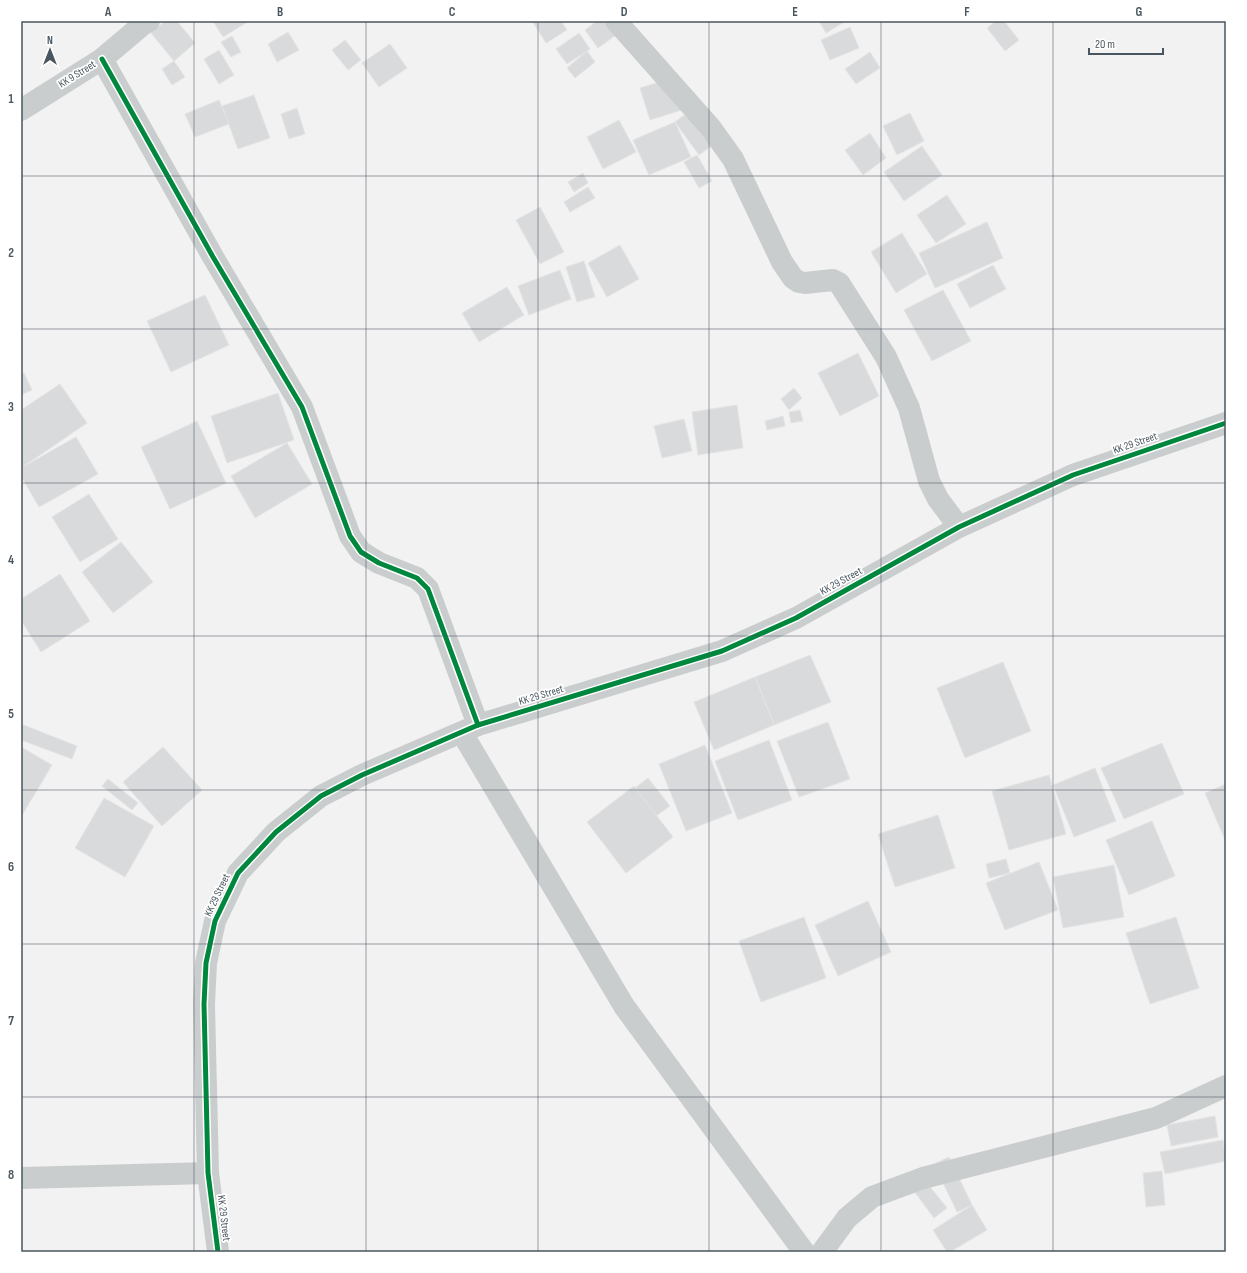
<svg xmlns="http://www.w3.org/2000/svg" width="1247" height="1273" viewBox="0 0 1247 1273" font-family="'Sofia Sans Condensed',sans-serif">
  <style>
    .building { fill: #d9dadb; stroke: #e4e4e5 }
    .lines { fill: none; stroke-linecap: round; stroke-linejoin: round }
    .minor { stroke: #cacdce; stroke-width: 22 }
    .cycleway-casing { stroke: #fff; stroke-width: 8 }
    .cycleway { stroke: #00873e; stroke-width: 5 }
    .grid { fill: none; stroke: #49565f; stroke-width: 1; stroke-opacity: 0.55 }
    .labels { text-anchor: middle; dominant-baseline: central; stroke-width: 3.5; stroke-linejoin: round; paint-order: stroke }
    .street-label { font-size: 11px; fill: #49565f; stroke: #fff }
    .neatline { fill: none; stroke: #49565f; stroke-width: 1.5 }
    .grid-label { font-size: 13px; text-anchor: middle; font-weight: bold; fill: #49565f }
  </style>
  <rect width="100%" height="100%" fill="#f3f2f2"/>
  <g class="building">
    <path d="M165 21H177L195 43 174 61 151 33Z"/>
    <path d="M213 21H249L223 37Z"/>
    <path d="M532 21H561L567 30 546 43Z"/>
    <path d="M597 21H623L627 27 598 48 585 30Z"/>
    <path d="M819 21H846L826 33Z"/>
    <path d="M996 21H1004L1019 40 1005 51 987 28Z"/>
    <path d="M850 27 859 48 830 60 821 40Z"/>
    <path d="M288 32 299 50 277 62 268 44Z"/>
    <path d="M579 33 590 49 567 64 556 49Z"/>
    <path d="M232 36 241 52 231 57 221 42Z"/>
    <path d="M345 40 361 60 348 70 332 50Z"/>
    <path d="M390 44 407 68 379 87 362 63Z"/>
    <path d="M219 50 234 75 219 84 204 59Z"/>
    <path d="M587 51 595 62 575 78 567 68Z"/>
    <path d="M870 52 880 68 856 84 845 69Z"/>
    <path d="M174 61 185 77 172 85 162 69Z"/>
    <path d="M678 76 688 108 650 120 640 88Z"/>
    <path d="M254 95 270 138 238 149 222 106Z"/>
    <path d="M219 100 229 124 195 137 185 114Z"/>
    <path d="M700 103 725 136 699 155 675 122Z"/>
    <path d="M297 108 305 134 289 139 281 114Z"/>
    <path d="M910 113 924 141 897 155 883 126Z"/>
    <path d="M619 120 636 152 603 169 587 137Z"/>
    <path d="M675 122 691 157 649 175 633 140Z"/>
    <path d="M870 133 886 158 863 175 845 150Z"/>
    <path d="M922 146 942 175 904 201 884 172Z"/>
    <path d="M697 155 712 181 699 188 684 162Z"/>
    <path d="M583 173 588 183 574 192 568 182Z"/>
    <path d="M588 187 595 198 570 212 564 202Z"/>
    <path d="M947 195 966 224 936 243 917 215Z"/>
    <path d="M540 207 564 252 540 264 516 220Z"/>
    <path d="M987 222 1003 258 935 288 919 253Z"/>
    <path d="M902 233 927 274 896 293 871 252Z"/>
    <path d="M620 245 639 279 607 297 588 263Z"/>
    <path d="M584 261 595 297 577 302 566 267Z"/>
    <path d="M993 265 1006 289 970 308 957 284Z"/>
    <path d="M560 270 571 299 529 315 518 286Z"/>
    <path d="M507 287 524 315 479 342 462 313Z"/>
    <path d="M943 290 971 341 932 361 904 310Z"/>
    <path d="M205 295 229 345 171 372 147 321Z"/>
    <path d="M858 353 879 396 840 416 818 373Z"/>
    <path d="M24 373 32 390 21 395V375Z"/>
    <path d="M60 384 87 423 21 468V410Z"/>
    <path d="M794 388 802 398 789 410 781 399Z"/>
    <path d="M278 393 294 440 227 463 211 416Z"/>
    <path d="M737 405 743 448 698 455 692 412Z"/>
    <path d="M800 410 803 421 791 423 789 412Z"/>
    <path d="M783 416 785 426 767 430 765 421Z"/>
    <path d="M684 419 692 451 662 458 654 426Z"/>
    <path d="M197 421 226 483 170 509 141 447Z"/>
    <path d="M76 437 98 474 39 507 21 476V468Z"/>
    <path d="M287 443 312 484 255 518 231 476Z"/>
    <path d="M89 494 118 539 80 562 52 517Z"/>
    <path d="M121 542 153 582 113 613 82 572Z"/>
    <path d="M60 574 90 621 41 652 21 620V599Z"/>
    <path d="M810 655 831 702 774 725 755 677Z"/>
    <path d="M1003 662 1031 731 965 758 937 688Z"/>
    <path d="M755 677 774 725 714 750 694 702Z"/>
    <path d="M828 722 850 779 799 797 777 741Z"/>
    <path d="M21 724 77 746 72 759 21 740Z"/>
    <path d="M769 740 792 800 738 820 715 761Z"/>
    <path d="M1162 743 1184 794 1124 819 1101 768Z"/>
    <path d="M705 745 732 813 686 831 659 764Z"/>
    <path d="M21 747 52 765 21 817Z"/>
    <path d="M163 747 202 790 162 826 123 782Z"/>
    <path d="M1095 768 1116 821 1074 837 1053 785Z"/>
    <path d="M1049 775 1066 834 1009 850 992 791Z"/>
    <path d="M648 778 670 806 656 816 635 788Z"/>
    <path d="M108 779 138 803 132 810 102 786Z"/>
    <path d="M1226 784V842L1205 793Z"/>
    <path d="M634 786 673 837 626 873 587 822Z"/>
    <path d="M104 798 154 826 125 877 75 848Z"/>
    <path d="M938 815 955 868 895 887 878 834Z"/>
    <path d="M1152 821 1175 876 1129 895 1106 840Z"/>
    <path d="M1006 859 1010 873 989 878 986 864Z"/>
    <path d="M1039 862 1058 910 1005 930 986 883Z"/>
    <path d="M1114 865 1124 917 1063 928 1053 877Z"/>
    <path d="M868 901 891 952 838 976 815 925Z"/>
    <path d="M804 917 826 978 761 1002 739 941Z"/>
    <path d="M1176 917 1199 988 1150 1004 1126 933Z"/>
    <path d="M1215 1116 1218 1137 1171 1146 1167 1125Z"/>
    <path d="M1223 1140 1226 1161 1165 1174 1160 1152Z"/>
    <path d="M949 1157 972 1205 957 1212 934 1164Z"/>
    <path d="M1162 1171 1165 1205 1146 1207 1143 1173Z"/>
    <path d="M923 1178 947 1208 934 1218 911 1187Z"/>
    <path d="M972 1205 987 1230 950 1252H947L933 1230Z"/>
  </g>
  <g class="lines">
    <g class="minor">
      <path d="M616 21 710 127 733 159 782 262 793 278 799 282 805 283 833 280 839 283 886 357 909 408 929 481 938 499 959 527"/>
      <path d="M102 59 213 257 302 407 350 536 361 552 379 563 417 578 428 589 478 725"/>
      <path d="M21 110 102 59 141 26 149 21"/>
      <path d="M462 733 624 1006 804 1252"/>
      <path d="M21 1178 208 1173"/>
      <path d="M218 1252 208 1173 204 1004 206 963 215 921 238 873 276 832 321 796 362 775 478 725 722 651 796 618 959 527 1073 475 1226 423"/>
      <path d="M822 1252 847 1218 872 1197 923 1178 1156 1118 1226 1086"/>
    </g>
    <defs>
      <g id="cycleway">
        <path d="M102 59 213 257 302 407 350 536 361 552 379 563 417 578 428 589 478 725"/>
        <path d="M218 1252 208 1173 204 1004 206 963 215 921 238 873 276 832 321 796 362 775 478 725 722 651 796 618 959 527 1073 475 1226 423"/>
      </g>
    </defs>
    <use href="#cycleway" class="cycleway-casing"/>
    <use href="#cycleway" class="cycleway"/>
  </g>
  <path class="grid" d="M194 21V1252M366 21V1252M538 21V1252M709 21V1252M881 21V1252M1053 21V1252M21 176H1226M21 329H1226M21 483H1226M21 636H1226M21 790H1226M21 944H1226M21 1097H1226"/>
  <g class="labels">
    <g class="street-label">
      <text transform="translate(77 74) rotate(-32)">KK 9 Street</text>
      <text transform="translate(1135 443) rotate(-19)">KK 29 Street</text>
      <text transform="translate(841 581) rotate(-29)">KK 29 Street</text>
      <text transform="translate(541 695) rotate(-17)">KK 29 Street</text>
      <text transform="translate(217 895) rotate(-65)">KK 29 Street</text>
      <text transform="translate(224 1218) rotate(83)">KK 29 Street</text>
    </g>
  </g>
  <rect width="1247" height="1273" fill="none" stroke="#ffffff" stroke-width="44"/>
  <g transform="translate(50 50)" stroke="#ffffff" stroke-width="3" paint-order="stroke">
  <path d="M0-3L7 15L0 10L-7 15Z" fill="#49565f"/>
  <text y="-6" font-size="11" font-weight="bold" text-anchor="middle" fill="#49565f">N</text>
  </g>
  <path d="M1089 48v6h74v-6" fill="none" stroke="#49565f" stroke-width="2"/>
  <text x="1095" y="48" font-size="12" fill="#49565f" stroke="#ffffff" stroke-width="3" paint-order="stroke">20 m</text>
  <rect x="22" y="22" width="1203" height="1229" class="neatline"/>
  <g class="grid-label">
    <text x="108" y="16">A</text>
    <text x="280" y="16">B</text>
    <text x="452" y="16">C</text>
    <text x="624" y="16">D</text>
    <text x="795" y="16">E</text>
    <text x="967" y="16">F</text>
    <text x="1139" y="16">G</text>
    <text x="11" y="103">1</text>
    <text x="11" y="257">2</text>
    <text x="11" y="411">3</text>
    <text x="11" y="564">4</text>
    <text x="11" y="718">5</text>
    <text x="11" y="871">6</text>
    <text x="11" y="1025">7</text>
    <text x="11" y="1179">8</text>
  </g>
</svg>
